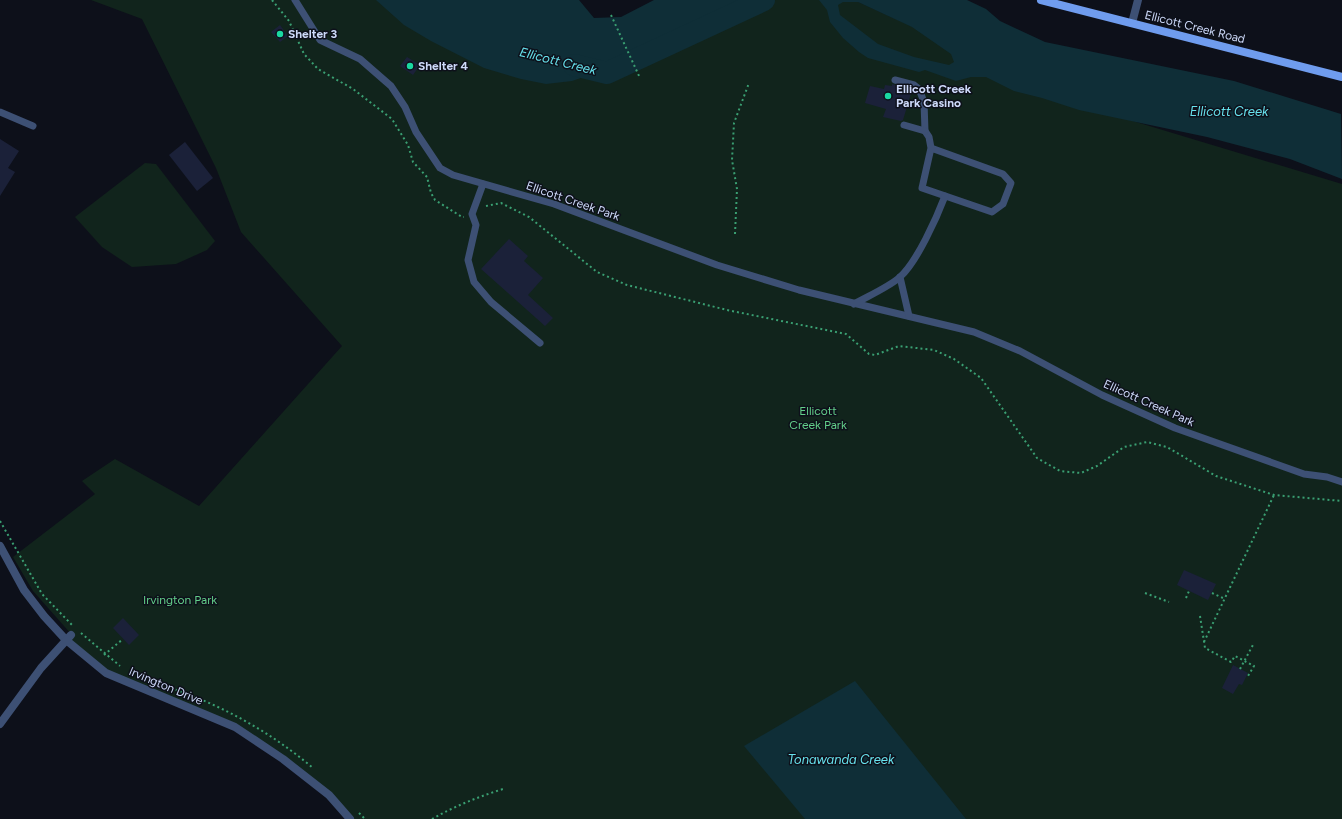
<svg xmlns="http://www.w3.org/2000/svg" width="1342" height="819" viewBox="0 0 1342 819" font-family="Figtree,sans-serif">
  <style>
    .green { fill: #11241c }
    .water { fill: #0f2e37; fill-rule: evenodd }
    .lines { fill: none; stroke-linecap: round; stroke-linejoin: round }
    .river { stroke: #0f2e37; stroke-width: 22 }
    .building { fill: #1b2139 }
    .path { stroke: #3a9f72; stroke-width: 2; stroke-dasharray: 2 3; stroke-linecap: butt }
    .lane { stroke: #3d5074; stroke-width: 7 }
    .street { stroke: #3d5074; stroke-width: 8 }
    .secondary { stroke: #6f9cee; stroke-width: 8 }
    .poi-dot { fill: #1ad8a2; stroke: #0d101a; stroke-width: 1.5 }
    .labels { text-anchor: middle; dominant-baseline: central; stroke-width: 3; stroke-linejoin: round; paint-order: stroke }
    .street-label { font-size: 12px; fill: #cdd9f9; stroke: #0d101a }
    .poi-label { font-size: 12px; font-weight: bold; fill: #cdd9f9; stroke: #0d101a; text-anchor: start }
    .park-label { font-size: 12px; fill: #63cf8a; stroke: #0d101a }
    .water-label { font-size: 13px; font-style: italic; fill: #67e2ed; stroke: #0d101a }
  </style>
  <rect width="100%" height="100%" fill="#0d101a"/>
  <g class="green">
    <path d="M91 0H427L454 34 607 73 764 0H854L1093 109 1342 184V819H350L329 795 235 727 106 673 66 640 72 635 33 591 13 557 95 494 82 481 115 459 199 506 342 346 241 232 216 168 142 19Z"/>
    <path d="M145 163 156 164 215 241 207 250 176 264 132 267 102 247 75 217Z"/>
  </g>
  <g class="water">
    <path d="M376 0H579L594 18 621 17 654 0H745L715 16 710 27 669 48 572 81 546 84 521 79 484 68 431 41 404 25Z"/>
    <path d="M819 0H967L986 9 1000 21 1045 42 1234 81 1341 114 1342 179 1290 159 1207 137 1079 110 1042 98 1014 91 986 77H971L956 81 925 70 919 72 868 58 859 52 843 38 830 22 827 10ZM843 2H858L912 27 951 54 954 62 949 65 914 57 878 44 840 15 838 5Z"/>
    <path d="M855 681 966 819H805L744 746Z"/>
  </g>
  <g class="lines">
    <path class="river" d="M574 65 607 73 764 0"/>
  </g>
  <g class="building">
    <path d="M280 25 288 36 280 42 271 32Z"/>
    <path d="M407 57 420 65 413 75 400 66Z"/>
    <path d="M892 84 912 90 903 120 901 121 883 117 886 109 865 103 870 86 884 89 885 85 892 86Z"/>
    <path d="M0 139 19 151 8 168 15 172 0 196Z"/>
    <path d="M185 142 213 178 197 191 169 155Z"/>
    <path d="M509 239 528 256 524 261 543 278 528 295 553 318 545 326 481 269Z"/>
    <path d="M1184 570 1216 584 1208 600 1177 585Z"/>
    <path d="M123 618 139 635 129 645 113 628Z"/>
    <path d="M1233 665 1248 673 1242 685 1239 684 1233 694 1222 688Z"/>
  </g>
  <g class="lines">
    <g class="path">
      <path d="M272 0 289 21 304 54 318 69 353 89 392 119 408 145 413 162 427 177 431 193 435 200 462 217H464"/>
      <path d="M611 15 640 78"/>
      <path d="M486 206 501 203 529 217 597 272 627 285 727 310 846 334 869 354 875 355 899 346 934 350 954 359 981 378 1037 458 1060 471 1081 473 1097 466 1124 447 1147 442 1167 447 1216 476 1274 495 1342 501"/>
      <path d="M735 234 737 189 732 160 734 123 749 83"/>
      <path d="M0 521 42 594 73 626"/>
      <path d="M1145 593 1169 602"/>
      <path d="M1212 593 1225 599"/>
      <path d="M1186 598 1189 591"/>
      <path d="M1200 616 1205 648 1231 662 1235 656 1254 666 1248 676"/>
      <path d="M81 633 120 666"/>
      <path d="M1204 642 1274 495"/>
      <path d="M104 655 123 639"/>
      <path d="M1240 669 1254 643"/>
      <path d="M171 688C225 707 269 731 313 768"/>
      <path d="M359 813 365 819"/>
      <path d="M432 819C455 806 478 797 503 789"/>
    </g>
    <g class="lane">
      <path d="M295 0 320 40 360 59 391 86 405 107 416 132 440 168 453 175 554 204 717 265 799 290 974 332 1020 351 1102 395 1175 428 1304 474 1327 477 1342 482"/>
      <path d="M895 80 914 85 919 89 924 102 925 131 929 137 931 148 922 188 992 212 1003 204 1011 183 1003 174 931 148"/>
      <path d="M0 112 33 126"/>
      <path d="M904 125 925 131"/>
      <path d="M483 184 472 214 476 225 468 260 474 282 491 302 540 343"/>
      <path d="M900 277 909 316"/>
      <path d="M854 304C868 296 889 287 900 277 917 262 937 217 945 196"/>
    </g>
    <g class="street">
      <path d="M1132 23 1138 0"/>
      <path d="M0 546 24 590 44 616 66 640 106 673 235 727 283 759 329 795 350 819"/>
      <path d="M0 724 41 668 71 635"/>
    </g>
    <path class="secondary" d="M1041 0 1342 77"/>
  </g>
  <g class="poi-dot">
    <circle cx="280" cy="34" r="4"/>
    <circle cx="410" cy="66" r="4"/>
    <circle cx="888" cy="96" r="4"/>
  </g>
  <g class="labels">
    <g class="street-label">
      <text transform="translate(1195 27) rotate(14)">Ellicott Creek Road</text>
      <text transform="translate(573 201) rotate(19)">Ellicott Creek Park</text>
      <text transform="translate(1149 403) rotate(24)">Ellicott Creek Park</text>
      <text transform="translate(166 686) rotate(23)">Irvington Drive</text>
    </g>
    <g class="poi-label">
      <text x="288" y="34">Shelter 3</text>
      <text x="418" y="66">Shelter 4</text>
      <text x="896" y="89">Ellicott Creek<tspan x="896" dy="14">Park Casino</tspan></text>
    </g>
    <g class="park-label">
      <text x="818" y="411">Ellicott<tspan x="818" dy="14">Creek Park</tspan></text>
      <text x="180" y="600">Irvington Park</text>
    </g>
    <g class="water-label">
      <text transform="translate(558 61) rotate(14)">Ellicott Creek</text>
      <text x="1229" y="111">Ellicott Creek</text>
      <text x="841" y="759">Tonawanda Creek</text>
    </g>
  </g>
</svg>
